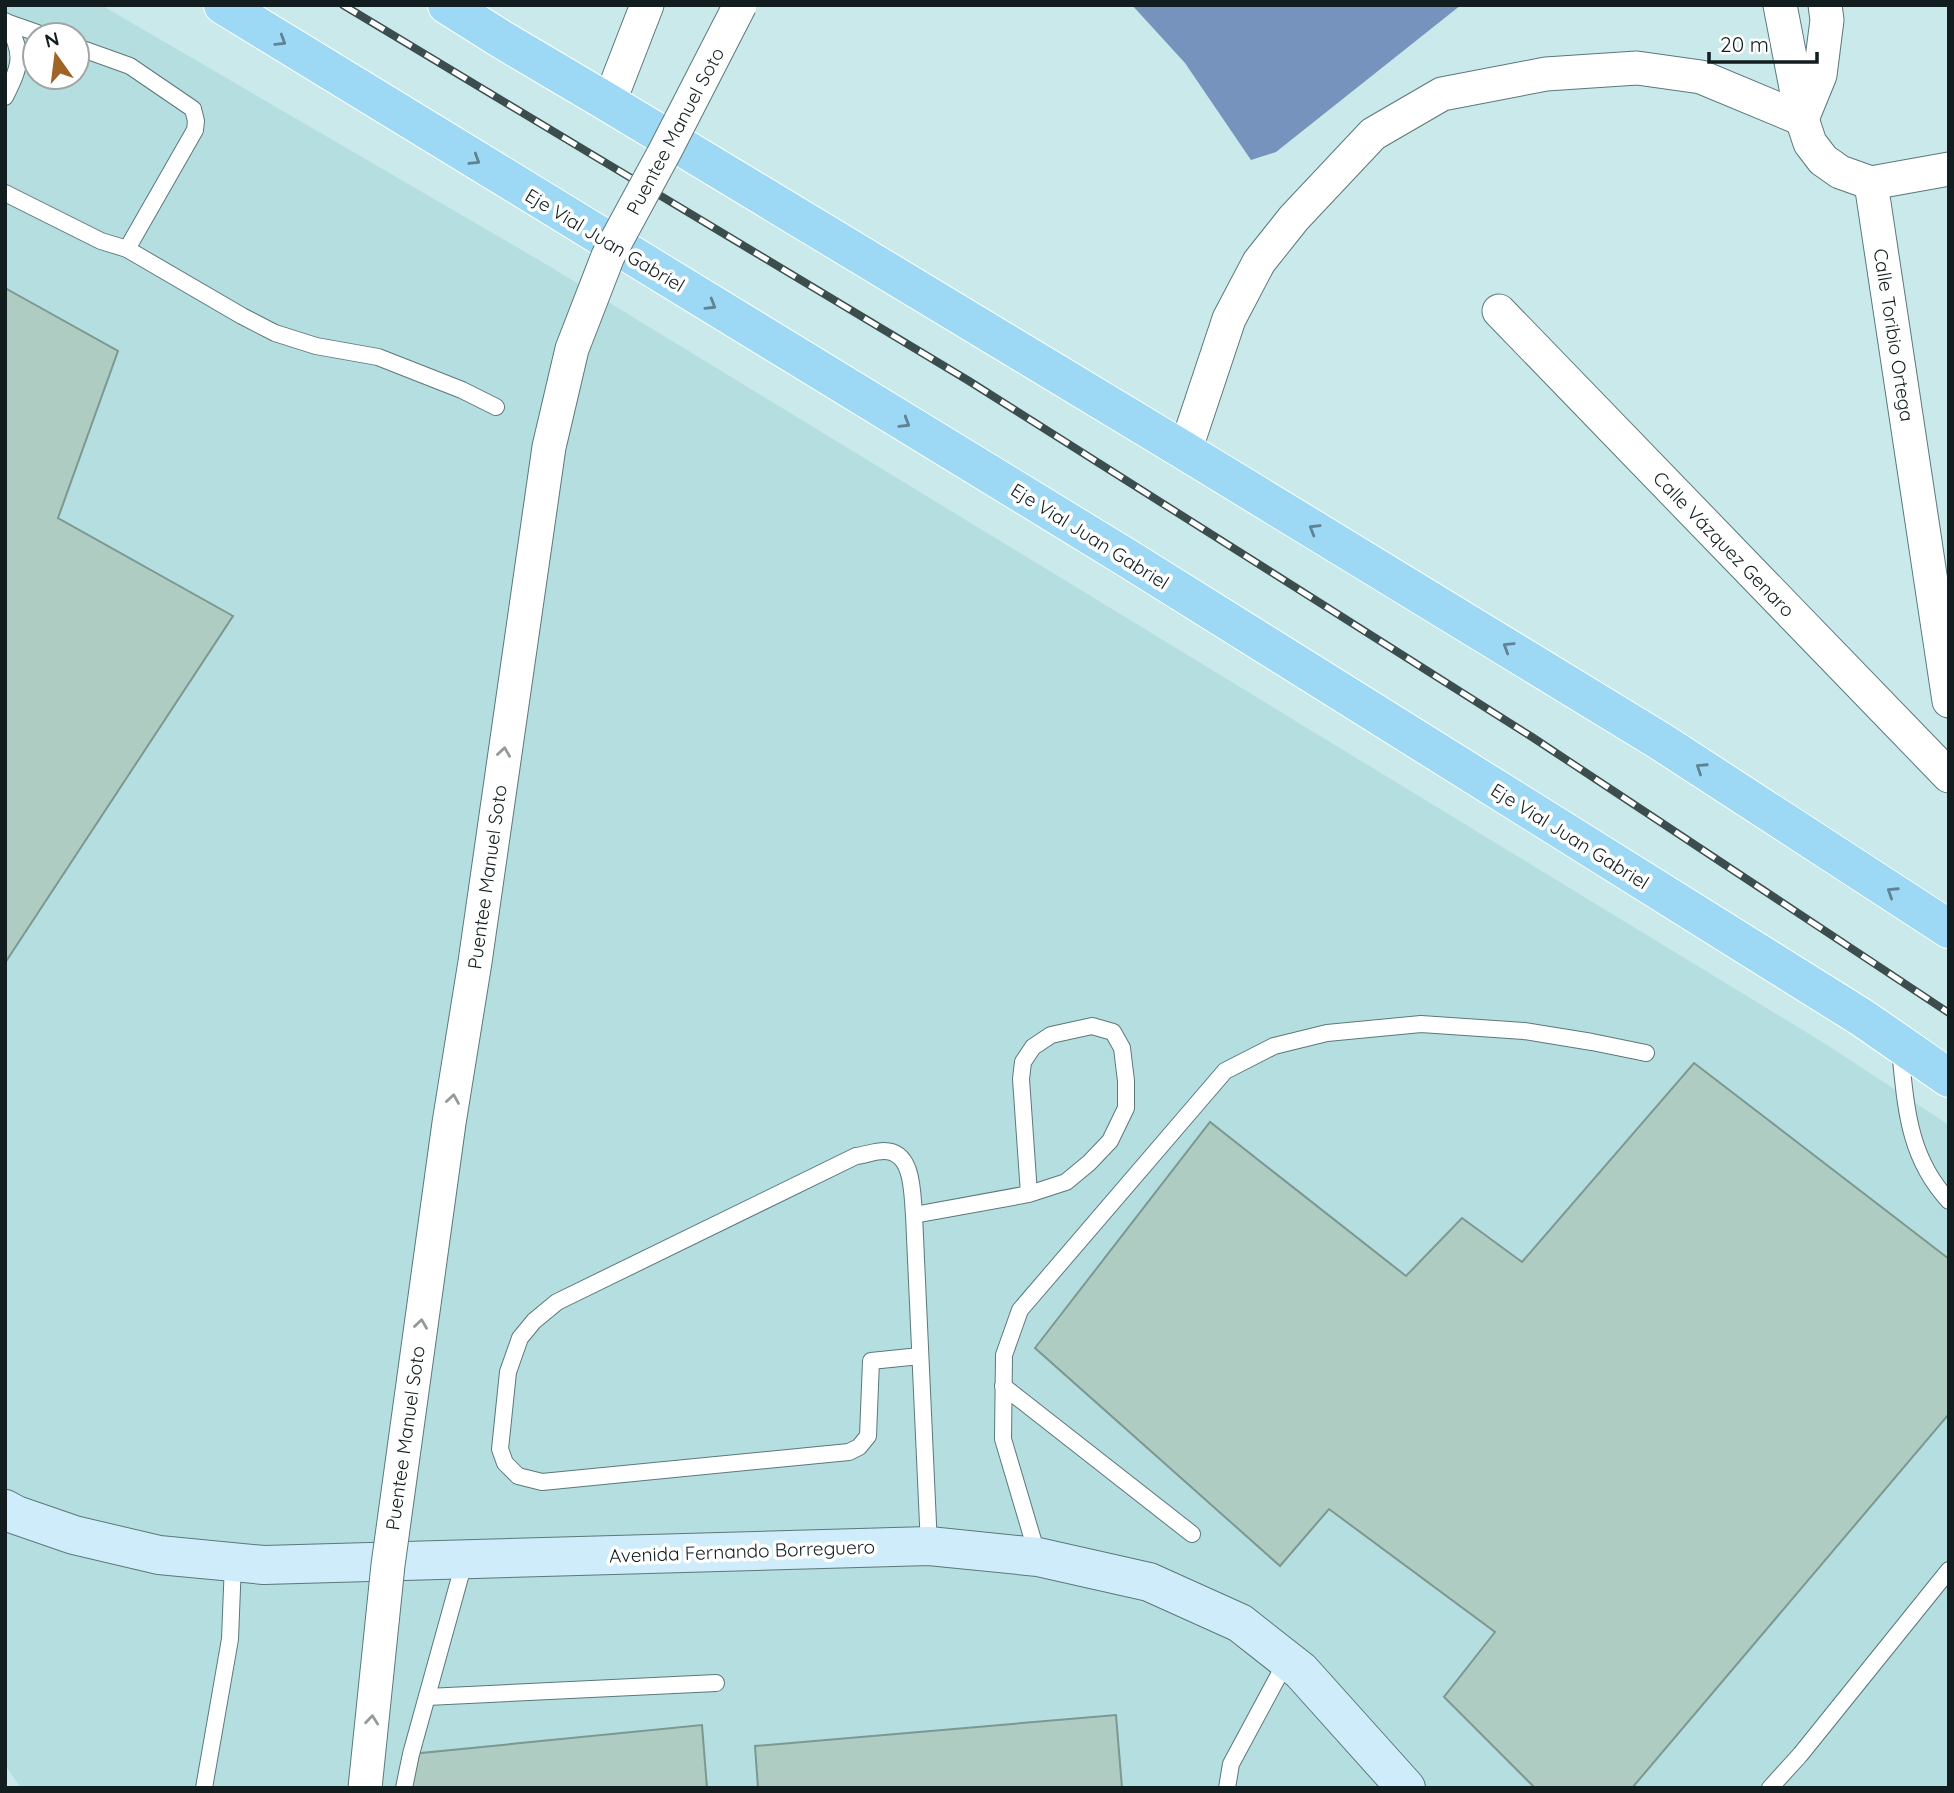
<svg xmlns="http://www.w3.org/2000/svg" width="1954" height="1793" viewBox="0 0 1954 1793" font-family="Quicksand,sans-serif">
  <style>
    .built { fill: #b5dee1; fill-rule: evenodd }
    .water { fill: #7693be }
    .building { fill: #afccc3; stroke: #7c9890; stroke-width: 2 }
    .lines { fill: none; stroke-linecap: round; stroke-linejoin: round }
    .lane-casing { stroke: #5b787a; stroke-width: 18 }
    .street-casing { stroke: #5b787a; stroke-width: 35 }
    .secondary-casing { stroke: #5b787a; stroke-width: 40 }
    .primary-casing { stroke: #fff; stroke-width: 40 }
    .lane { stroke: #fff; stroke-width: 16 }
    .street { stroke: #fff; stroke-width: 33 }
    .secondary { stroke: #ceecfa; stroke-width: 38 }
    .primary { stroke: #9dd9f4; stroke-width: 38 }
    .rail-casing { stroke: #3c4d4e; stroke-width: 8 }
    .rail { stroke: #fff; stroke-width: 5; stroke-dasharray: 16; stroke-linecap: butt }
    .street-bridge-casing { stroke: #5b787a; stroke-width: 35; stroke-linecap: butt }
    .street-bridge { stroke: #fff; stroke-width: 33 }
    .oneway { stroke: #5e8494 }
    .oneway2 { stroke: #94999a }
    .labels { text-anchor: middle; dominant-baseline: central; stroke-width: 7; stroke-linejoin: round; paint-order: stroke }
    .street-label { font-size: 19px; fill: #111d1e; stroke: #fff }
  </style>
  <rect width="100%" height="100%" fill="#c9e9eb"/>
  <path class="built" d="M5 5H101L549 266 1824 1043 1949 1125V1788H21L5 1765ZM35 35H77V77H35Z"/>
  <path class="water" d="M1132 5H1461L1276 152 1251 160 1185 63Z"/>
  <g class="building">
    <path d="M5 288 118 351 58 518 233 616 5 963Z"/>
    <path d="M1694 1063 1949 1259V1414L1632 1788H1535L1444 1697 1495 1632 1329 1509 1280 1566 1035 1348 1210 1122 1406 1276 1462 1218 1522 1262Z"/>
    <path d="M1116 1715 1122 1788H758L755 1746Z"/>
    <path d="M702 1725 707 1788H404L411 1754Z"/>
  </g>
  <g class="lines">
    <defs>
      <g id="lane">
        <path d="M5 21C25 53 21 65 5 97"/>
        <path d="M6 22 43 35"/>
        <path d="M77 47 130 66 193 109 196 121 195 130 127 249"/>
        <path d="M5 193 101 241 127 249 242 316 275 333 316 346 378 357 462 390 496 407"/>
        <path d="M1900 1050C1906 1107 1908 1157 1949 1201"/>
        <path d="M914 1215 1029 1194 1066 1182 1089 1163 1110 1141 1126 1108V1081L1122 1048 1113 1032 1092 1026 1051 1035 1033 1047 1023 1062 1021 1079 1029 1194"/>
        <path d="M920 1356 871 1361 868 1436 859 1447 849 1452 542 1482 518 1476 505 1463 500 1449 508 1372 520 1338 534 1321 557 1302 856 1156C865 1155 875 1151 884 1151 914 1151 912 1194 914 1215L929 1546"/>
        <path d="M1003 1386 1192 1534"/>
        <path d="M1038 1557 1003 1439 1004 1355 1020 1310 1225 1071 1274 1046 1327 1033 1421 1024 1524 1031 1592 1042 1646 1053"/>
        <path d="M427 1697 716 1683"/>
        <path d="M204 1788 230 1639 233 1563"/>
        <path d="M404 1788 411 1754 465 1559"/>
        <path d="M1227 1788 1231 1764 1287 1660"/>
        <path d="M1770 1788 1800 1755 1949 1570"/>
      </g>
      <g id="street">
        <path d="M1780 5 1802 119 1810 143 1823 160 1840 172 1871 183"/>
        <path d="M609 103 647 5"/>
        <path d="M1802 119 1820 75 1827 20 1825 5"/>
        <path d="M1871 183 1949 701"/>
        <path d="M1871 183 1949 169"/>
        <path d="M1499 311 1949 776"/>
        <path d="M1185 451 1229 319 1259 262 1294 218 1373 134 1442 94 1546 74 1637 68 1701 77 1802 119"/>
      </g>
      <path id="secondary" d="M5 1509 16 1515 74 1535 159 1555 264 1565 929 1546 1038 1557 1149 1582 1240 1623 1301 1671 1406 1788"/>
      <g id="primary">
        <path d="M223 5 1127 558 1861 1017 1949 1078"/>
        <path d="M447 5 501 39 609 103 1185 451 1660 741 1949 929"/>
      </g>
    </defs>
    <use href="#lane" class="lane-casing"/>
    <use href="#street" class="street-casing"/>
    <use href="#secondary" class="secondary-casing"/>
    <use href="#primary" class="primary-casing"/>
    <use href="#lane" class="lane"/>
    <use href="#street" class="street"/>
    <use href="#secondary" class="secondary"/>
    <use href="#primary" class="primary"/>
    <defs>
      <path id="rail" d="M343 5 969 381 1532 737 1949 1013"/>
    </defs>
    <use href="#rail" class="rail-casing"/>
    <use href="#rail" class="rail"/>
    <defs>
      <path id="street-bridge" d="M365 1788 388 1565 449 1123 475 962 549 447 572 349 608 256 665 151 740 5"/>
    </defs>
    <use href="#street-bridge" class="street-bridge-casing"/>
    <use href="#street-bridge" class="street-bridge"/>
  </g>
  <defs><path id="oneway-chevron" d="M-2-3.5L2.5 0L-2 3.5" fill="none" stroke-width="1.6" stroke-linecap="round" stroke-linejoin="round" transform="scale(1.75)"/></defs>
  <g class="oneway">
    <use href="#oneway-chevron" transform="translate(281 41) rotate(32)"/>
    <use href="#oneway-chevron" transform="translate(475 160) rotate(32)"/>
    <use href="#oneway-chevron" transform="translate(711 305) rotate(31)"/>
    <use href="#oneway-chevron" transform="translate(905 423) rotate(31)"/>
    <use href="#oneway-chevron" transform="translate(1314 529) rotate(-149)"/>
    <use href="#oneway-chevron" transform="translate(1508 647) rotate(-148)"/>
    <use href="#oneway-chevron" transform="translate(1701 768) rotate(-147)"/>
    <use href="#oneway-chevron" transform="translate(1892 892) rotate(-147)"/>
  </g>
  <g class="oneway2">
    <use href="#oneway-chevron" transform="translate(504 752) rotate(-82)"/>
    <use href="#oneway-chevron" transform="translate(453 1099) rotate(-81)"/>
    <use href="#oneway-chevron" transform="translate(421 1324) rotate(-82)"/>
    <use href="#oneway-chevron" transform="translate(372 1720) rotate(-84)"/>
  </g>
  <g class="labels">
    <g class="street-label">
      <text transform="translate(675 131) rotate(-62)">Puentee Manuel Soto</text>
      <text transform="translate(605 240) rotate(31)">Eje Vial Juan Gabriel</text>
      <text transform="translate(1894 335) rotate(81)">Calle Toribio Ortega</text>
      <text transform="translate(1090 536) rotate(32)">Eje Vial Juan Gabriel</text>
      <text transform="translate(1724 544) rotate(46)">Calle Vázquez Genaro</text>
      <text transform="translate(1570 836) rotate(32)">Eje Vial Juan Gabriel</text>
      <text transform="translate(487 877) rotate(-82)">Puentee Manuel Soto</text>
      <text transform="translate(405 1438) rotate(-82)">Puentee Manuel Soto</text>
      <text transform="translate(742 1551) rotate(-2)">Avenida Fernando Borreguero</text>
    </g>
  </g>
  <rect width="1954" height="1793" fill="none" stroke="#111d1e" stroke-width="14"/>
  <g transform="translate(56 56) rotate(346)"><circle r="33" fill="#ffffff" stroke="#a0a5a5" stroke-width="2"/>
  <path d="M0-5L12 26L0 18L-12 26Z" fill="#a06426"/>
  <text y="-10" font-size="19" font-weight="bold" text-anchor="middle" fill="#111d1e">N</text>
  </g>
  <path d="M1709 52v10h108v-10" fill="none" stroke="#111d1e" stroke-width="3.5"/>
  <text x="1720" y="52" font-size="21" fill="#111d1e" stroke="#ffffff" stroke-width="5" paint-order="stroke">20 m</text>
</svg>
